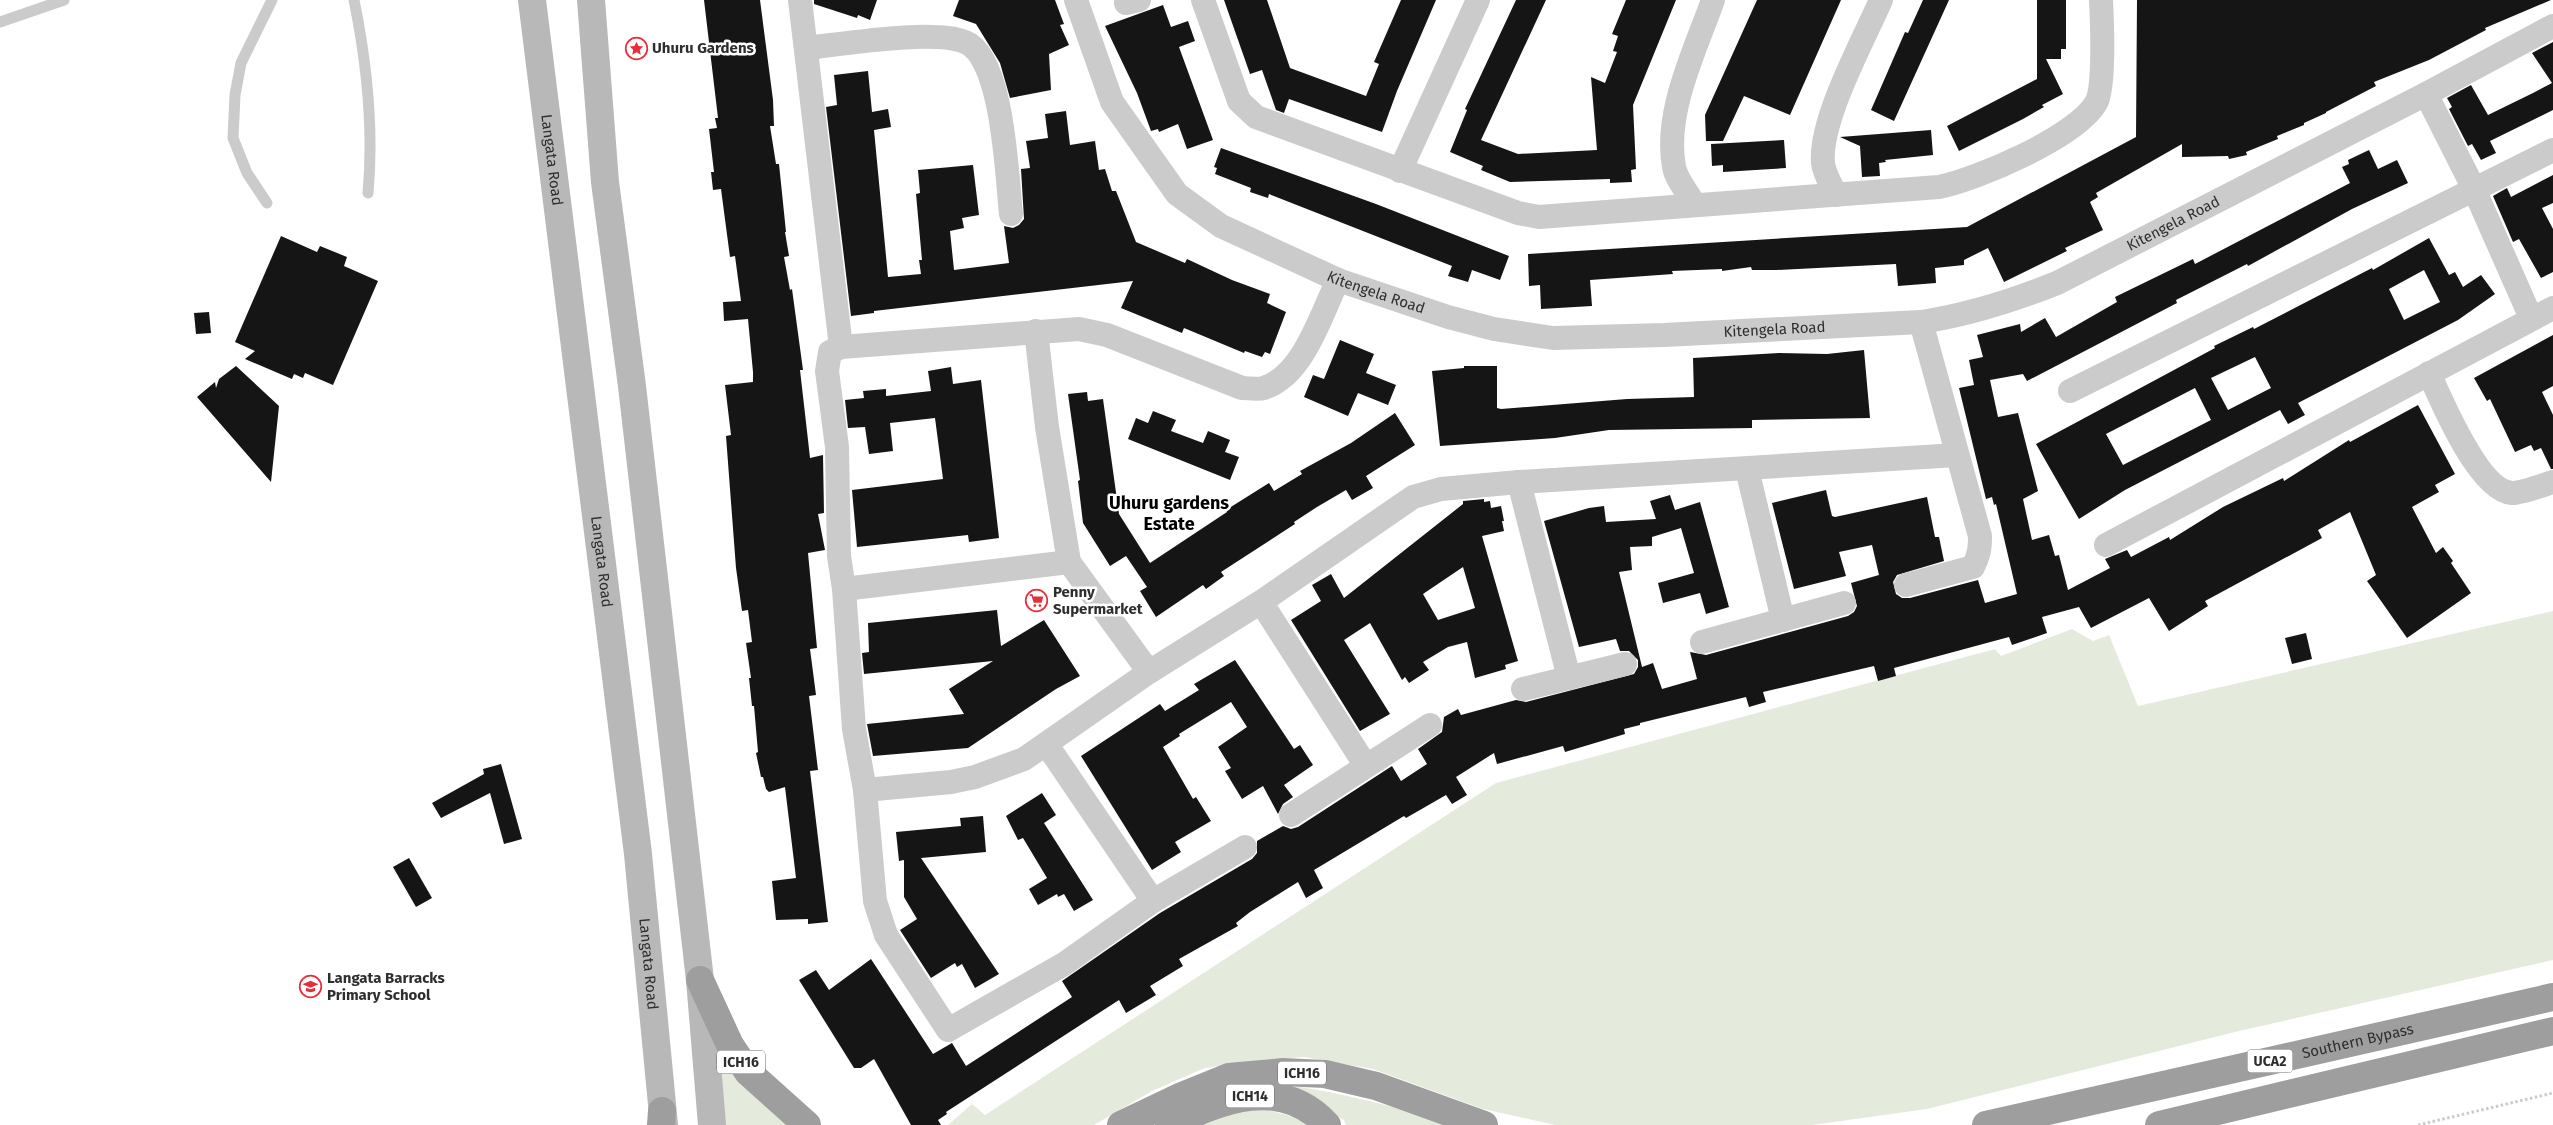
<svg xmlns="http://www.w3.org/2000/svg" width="2553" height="1125" viewBox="0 0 2553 1125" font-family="'Fira Sans',sans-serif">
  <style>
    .green { fill: #e4ebdc }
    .building { fill: #151515; fill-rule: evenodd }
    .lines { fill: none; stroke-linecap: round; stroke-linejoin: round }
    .path { stroke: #cbcbcb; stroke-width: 3; stroke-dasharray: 2.5 2.5; stroke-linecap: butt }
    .service { stroke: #cbcbcb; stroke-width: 11 }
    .minor { stroke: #cbcbcb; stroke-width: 24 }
    .secondary { stroke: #b8b8b8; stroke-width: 28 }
    .trunk { stroke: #9e9e9e; stroke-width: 28 }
    .labels { text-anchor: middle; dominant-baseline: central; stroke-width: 5; stroke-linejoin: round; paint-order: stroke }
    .shield { fill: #fff; stroke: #6d6d6d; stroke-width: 1 }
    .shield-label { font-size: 14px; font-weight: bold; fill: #2e2e2e }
    .poi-label { font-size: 15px; font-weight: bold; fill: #2e2e2e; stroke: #fff; text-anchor: start }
    .street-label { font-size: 15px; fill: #2e2e2e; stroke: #fff }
    .quarter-label { font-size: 18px; font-weight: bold; fill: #000; stroke: #fff }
  </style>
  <rect width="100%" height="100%" fill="#fff"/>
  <g class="green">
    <path d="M2553 611V960L2239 1031 1927 1109 1812 1125H1555L1483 1109 1373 1069 1304 1057 1260 1060 1205 1068 1152 1091 1094 1125H948L972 1104 985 1115 1496 783 1995 649 2001 656 2072 629 2093 641 2109 635 2138 706Z"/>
    <path d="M711 1029 797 1125H723Z"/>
    <path d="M1286 1085C1344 1093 1397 1107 1453 1125H1346L1344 1120Z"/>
    <path d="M1260 1108 1298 1118 1305 1125H1192L1212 1115Z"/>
  </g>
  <g class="building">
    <path d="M704 0H760L773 100 774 126H770L776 164H779L786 232H785L789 256 784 257 790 290 792 289 803 370H800L808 440 810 458 823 455 824 513 818 514 825 550 808 553 817 648 810 649 816 695 809 696 818 770 810 771 828 922 808 924V919L776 920 772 881 796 878 785 787 769 792 766 789 763 777H761L756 753 758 752 754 706H752L749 678H751L746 643 752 642 748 610 742 611 736 568 726 436 731 435 725 385 753 382V372L748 319 724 321 723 302 741 301 735 256 730 257 721 189 713 190 711 172H714L709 129 717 128 715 118H718Z"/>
    <path d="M814 0H877L870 20 858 15 857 18 814 4Z"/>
    <path d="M959 0H1055L1064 24 1060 25 1069 45 1049 54 1051 90 1010 98 1000 63 976 24 953 16Z"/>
    <path d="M1224 0H1267L1290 68 1366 96 1379 64 1374 62 1401 0H1436L1397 91 1382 132 1289 99 1284 113 1276 110 1262 70 1250 74Z"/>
    <path d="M1516 0H1546L1481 140 1518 154 1597 150 1591 77 1605 83 1617 52 1613 51 1618 36 1612 34 1626 0H1676L1633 105 1636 169 1631 170 1632 182 1610 183V179L1510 182 1481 170 1483 166 1450 152 1467 110 1465 109Z"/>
    <path d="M1757 0H1841L1790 115 1744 96 1723 141H1706L1705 115Z"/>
    <path d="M1923 0H1949L1894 121 1871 110 1905 32 1908 33Z"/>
    <path d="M2037 0H2066V49H2061V59H2046L2063 94 2042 105 2044 107 2023 119 1959 151 1947 126 2037 79Z"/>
    <path d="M2137 0H2551L2485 28 2486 30 2429 60 2374 82 2376 86 2326 112V113L2304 123V125L2277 136 2278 139 2246 152 2247 155 2229 159 2228 156 2182 157V144L2096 193 2098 197 2090 202 2103 230 2065 248 2067 251 2004 282 1988 248 1964 260V265L1935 268 1936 283 1898 286 1896 264 1776 270H1752L1751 267 1722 271V269L1672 271 1673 274 1590 280 1592 306 1541 309 1540 285 1529 286 1528 254 1967 227 2136 137Z"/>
    <path d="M1163 5 1171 27 1188 21 1195 41 1179 47 1213 140 1187 149 1178 124 1159 132 1158 129 1151 131 1137 93 1105 26Z"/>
    <path d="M2553 42V110L2490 141 2496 153 2481 160 2472 144 2468 146 2449 109 2452 107 2447 98 2471 85 2488 115 2533 93 2552 83 2532 53Z"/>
    <path d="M868 71 872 112 888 109 891 127 874 130 888 277 921 274 919 260H922L916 194 920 193 918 170 973 165 979 215 962 218 964 228 950 231 954 270 1009 263 1004 226 1013 228 1019 225 1024 219 1021 169 1030 168 1026 141 1048 138 1045 114 1066 111 1070 145 1095 141 1099 170 1105 169 1112 191H1116L1136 242 1185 263 1187 259 1232 280 1270 294 1267 303 1286 312 1270 354 1265 352 1262 357 1245 351 1244 353 1184 328 1182 333 1121 308 1133 281 874 311V313L851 316 826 107 837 105 834 75Z"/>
    <path d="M1931 130 1933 155 1885 160 1886 162 1879 163 1880 176 1862 177 1860 146 1840 137Z"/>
    <path d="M1784 140 1786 168 1723 172V165L1712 166 1711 144Z"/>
    <path d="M1221 148 1376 204 1509 256 1500 280 1472 270 1468 282 1448 276 1452 266 1269 194 1268 198 1250 192 1251 188 1215 174 1217 168 1214 167Z"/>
    <path d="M2369 150 2378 169 2397 160 2408 183 2352 209 2248 266 2247 264 2176 300 2177 303 2027 381 2023 374 1990 380 1998 417 2018 413 2038 491 2023 499 2032 540 2049 535 2055 556 2059 555 2068 590 2110 568 2105 559 2127 550 2131 557 2169 537 2170 540 2223 507 2283 478 2284 481 2349 440 2350 442 2418 405 2455 474 2435 485 2439 492 2412 507 2436 553 2443 547 2453 561 2451 563 2471 593 2407 638 2367 581 2376 575 2350 512 2318 530 2322 538 2205 601 2208 606 2169 631 2149 598 2091 628 2079 607 2042 617 2047 633 2012 645 2009 637 1894 668 1896 676 1878 681 1874 666 1763 692 1766 702 1749 707 1746 697 1640 723V725L1624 729 1625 734 1565 752 1563 746 1497 764 1494 753 1456 777 1467 795 1452 804 1446 795 1406 818 1404 816 1314 870 1323 888 1306 898 1298 882 1250 912 1236 923 1238 926 1179 959 1183 966 1150 986 1156 995 1126 1013 1119 1000 946 1112 947 1114 938 1120 941 1125H911L874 1059 861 1068H854L799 980 816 970 829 990 871 959 933 1054 952 1043 966 1066 1072 997 1062 981 1160 913 1252 859 1257 853V841L1283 826 1291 829 1298 827 1392 766 1401 781 1427 764 1418 749 1442 732 1444 717 1458 709 1461 715 1516 700 1526 702 1634 674 1638 667V660L1629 651H1620L1616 639 1579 647 1544 521 1589 508 1604 506 1606 522 1656 519 1650 501 1670 495 1675 510 1700 502 1729 607 1706 614 1700 593 1663 603 1658 583 1694 573 1681 528 1652 537V546L1630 547 1632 570 1619 572 1642 667 1653 663 1662 689 1697 679 1690 652 1706 655 1848 616 1854 612 1857 606 1851 583 1879 575 1872 545 1839 552 1846 576 1794 589 1772 503 1826 490 1832 516 1835 517 1927 497 1935 537H1939L1944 561 1897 575 1893 582 1896 594 1902 598H1910L1978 580 1985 603 2017 594 1996 504 1994 505 1992 497 1986 499 1959 388 1974 385 1969 360 1983 357 1977 335 2020 324 2021 332 2045 318 2056 337 2117 302 2115 297 2193 259 2195 264 2350 183 2342 167 2349 164 2348 160Z"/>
    <path d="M2553 175V203L2542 208 2553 229V272L2541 278 2519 239 2513 242 2493 196 2507 188 2511 197Z"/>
    <path d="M281 236 317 252 320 246 347 257 344 266 378 281 333 385 305 373 303 378 294 374 292 379 245 359 255 351 235 342Z"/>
    <path d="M2429 238 2449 275 2455 272 2463 287 2481 275 2495 294 2458 320 2298 403 2305 415 2288 424 2280 410 2125 490 2079 519 2036 444 2215 348 2214 346 2253 327 2254 329 2372 268 2373 270ZM2424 270 2440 302 2404 320 2389 289ZM2255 357 2271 388 2228 410 2211 378ZM2195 388 2211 420 2123 465 2106 434Z"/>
    <path d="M209 312 211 333 196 334 194 313Z"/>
    <path d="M2553 335V386L2542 392 2553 415V469H2551L2541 448 2534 451 2531 445 2515 452 2490 399 2487 401 2474 378Z"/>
    <path d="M1340 340 1374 354 1366 373 1396 385 1388 405 1358 393 1348 416 1304 397 1313 375 1324 379Z"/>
    <path d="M1864 350 1870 418 1752 420V428L1609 430 1555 438 1440 446 1432 371 1464 368V366H1497V408L1501 409 1627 399 1694 397 1693 358 1779 353 1827 354Z"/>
    <path d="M236 366 279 406 271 482 197 397 215 382 216 388 219 379Z"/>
    <path d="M951 367 953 384 981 380 999 538 969 542 968 535 857 547 852 490 943 479 935 418 890 423 893 451 869 454 865 427 848 428 845 400 864 398 863 391 886 389V396L931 391 928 371Z"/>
    <path d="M1087 392 1088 401 1103 399 1119 514 1150 563 1227 512 1226 510 1269 483 1274 491 1302 474 1300 471 1351 443 1395 413 1415 445 1366 476 1373 488 1352 500 1346 490 1317 507 1294 522 1295 524 1221 572 1224 576 1206 589 1203 585 1156 617 1140 591 1147 587 1126 556 1110 566 1083 523 1078 481 1080 480 1068 394Z"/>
    <path d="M1153 411 1176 420 1171 431 1203 443 1208 431 1230 440 1225 452 1239 457 1230 480 1128 439 1136 418 1148 423Z"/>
    <path d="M1484 499V502L1490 501 1491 508 1501 506 1504 521H1502L1504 531 1482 536 1518 661 1505 665 1506 669 1475 678 1467 642 1448 647 1423 662 1429 670 1409 683 1405 677 1402 680 1370 623 1344 640 1390 714 1360 731 1291 620 1321 601 1312 585 1331 574 1344 598 1463 504V501ZM1463 567 1475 608 1438 620 1423 594Z"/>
    <path d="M997 610 1001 646 1044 620 1080 676 1056 689 968 748 873 756 867 724 964 714 949 689 993 661 864 674 862 653 869 652 868 623Z"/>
    <path d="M2306 633 2312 659 2292 664 2285 638Z"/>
    <path d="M1235 660 1294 749 1300 745 1313 765 1284 785 1293 797 1283 804 1278 814 1263 786 1242 799 1225 771 1231 768 1218 747 1247 727 1231 702 1179 734 1180 736 1163 747 1193 799 1196 797 1211 821 1175 842 1181 852 1152 870 1081 756 1160 704 1165 711 1199 690 1194 684Z"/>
    <path d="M501 764 522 839 504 844 490 793 441 818 432 803 484 774 483 769Z"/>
    <path d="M1042 793 1056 815 1044 823 1093 900 1074 911 1064 894 1058 897 1057 894 1038 905 1029 889 1047 878 1023 838 1018 840 1006 816Z"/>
    <path d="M983 816 986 852 921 858 999 974 975 988 962 964 957 967 955 963 931 978 900 930 917 919 904 897V860L899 861 896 832 961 826 960 818Z"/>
    <path d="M409 858 432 898 416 907 393 867Z"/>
  </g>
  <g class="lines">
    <path class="path" d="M2418 1125 2553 1093"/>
    <g class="service">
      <path d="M354 0C367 64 374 127 368 193"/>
      <path d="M0 22 64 0"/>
      <path d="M267 203 247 173 233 138 235 95 241 63 272 0"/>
    </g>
    <g class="minor">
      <path d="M800 0 841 347"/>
      <path id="s1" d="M1076 0 1112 102 1177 194 1221 226 1338 280 1448 317 1494 329 1553 338 1664 335 1921 322C1968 315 2012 301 2057 283L2426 94 2553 26"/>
      <path d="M1203 0 1239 101 1256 117 1518 213 1539 217 1939 187C1978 179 2076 137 2096 103 2105 88 2102 20 2101 0"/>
      <path d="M1126 3 1139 0"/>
      <path d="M806 48C844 44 933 29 965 42 1003 56 1007 177 1011 214"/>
      <path d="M2426 94 2474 189 2531 318"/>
      <path d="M1400 171 1478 0"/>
      <path d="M1836 195C1832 186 1824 174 1823 163 1819 121 1863 41 1881 0"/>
      <path d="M1694 204C1688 193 1676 179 1674 167 1664 112 1695 51 1713 0"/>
      <path d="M1036 331 1047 427 1069 562 1149 672"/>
      <path d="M2429 373C2441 400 2479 491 2512 493 2522 493 2543 485 2553 482"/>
      <path d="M2070 391 2553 150"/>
      <path d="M1747 469 1783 620"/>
      <path d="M1519 482 1569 678"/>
      <path d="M2106 545 2553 308"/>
      <path d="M1906 585 1973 567C1979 556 1980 548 1980 536L1921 322"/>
      <path d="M844 589 1069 562"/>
      <path d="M1261 602 1366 766"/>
      <path d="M1702 642 1844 603"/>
      <path d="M1523 689 1625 664"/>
      <path d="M1047 745 1153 901"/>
      <path d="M865 790 951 782 975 777 1024 759 1149 672 1261 602 1413 497 1441 489 1519 482 1957 455"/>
      <path d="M1291 815 1430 725"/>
      <path d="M1245 847 1153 901 1064 964 948 1030 886 935 875 901 865 790 854 729 844 589 839 556 837 447 827 371 830 352 841 347 1079 329 1107 335 1242 388C1248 388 1258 390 1264 388 1304 375 1321 314 1338 280"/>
    </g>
    <g class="secondary">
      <path id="s2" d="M532 0 638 854 664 1125"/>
      <path d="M591 0 605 182 632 386 700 980 712 1125"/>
    </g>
    <g class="trunk">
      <path d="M700 980 730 1045 748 1072 807 1125"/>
      <path d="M661 1125 662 1111"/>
      <path d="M1121 1125 1182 1096 1229 1077 1283 1072 1325 1074 1376 1086 1484 1125"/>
      <path d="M1169 1125C1221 1100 1281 1075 1327 1125"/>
      <path id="s3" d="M1986 1125 2553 997"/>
      <path d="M2159 1125 2553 1031"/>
    </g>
  </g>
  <defs>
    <symbol id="sight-ring" viewBox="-11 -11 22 22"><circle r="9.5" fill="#fff" stroke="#e5303a" stroke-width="1.5"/><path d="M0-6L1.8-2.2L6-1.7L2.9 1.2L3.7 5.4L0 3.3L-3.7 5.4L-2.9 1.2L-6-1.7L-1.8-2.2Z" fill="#e5303a"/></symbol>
    <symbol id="supermarket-ring" viewBox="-11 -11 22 22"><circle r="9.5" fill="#fff" stroke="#e5303a" stroke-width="1.5"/><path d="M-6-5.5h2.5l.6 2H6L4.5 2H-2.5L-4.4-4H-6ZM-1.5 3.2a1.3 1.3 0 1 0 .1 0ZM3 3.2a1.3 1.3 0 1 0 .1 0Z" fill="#e5303a"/></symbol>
    <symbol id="school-ring" viewBox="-11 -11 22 22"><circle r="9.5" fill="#fff" stroke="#e5303a" stroke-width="1.5"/><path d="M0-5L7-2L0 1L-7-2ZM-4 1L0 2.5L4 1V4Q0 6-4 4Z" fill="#e5303a"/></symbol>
  </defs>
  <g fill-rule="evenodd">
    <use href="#sight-ring" x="624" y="36" width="25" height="25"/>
    <use href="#supermarket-ring" x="1024" y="588" width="25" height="25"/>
    <use href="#school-ring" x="298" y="974" width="25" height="25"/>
  </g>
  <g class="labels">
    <g class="shield">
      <rect x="2247.5" y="1049.5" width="45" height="23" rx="4"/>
      <rect x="717" y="1050.5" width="48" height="23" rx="4"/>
      <rect x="1278" y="1061.5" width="48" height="23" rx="4"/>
      <rect x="1226" y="1084.5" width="48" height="23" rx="4"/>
    </g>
    <g class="shield-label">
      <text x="2270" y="1061">UCA2</text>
      <text x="741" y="1062">ICH16</text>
      <text x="1302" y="1073">ICH16</text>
      <text x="1250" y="1096">ICH14</text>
    </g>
    <g class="poi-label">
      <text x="652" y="48">Uhuru Gardens</text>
      <text x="1053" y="592">Penny<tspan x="1053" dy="17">Supermarket</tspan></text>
      <text x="327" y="978">Langata Barracks<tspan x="327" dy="17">Primary School</tspan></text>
    </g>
    <g class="street-label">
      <text stroke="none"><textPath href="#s2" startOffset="161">Langata Road</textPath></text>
      <text stroke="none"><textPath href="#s1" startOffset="1268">Kitengela Road</textPath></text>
      <text stroke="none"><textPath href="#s1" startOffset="444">Kitengela Road</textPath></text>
      <text stroke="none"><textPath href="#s1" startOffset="849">Kitengela Road</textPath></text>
      <text stroke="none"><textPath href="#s2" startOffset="566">Langata Road</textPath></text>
      <text stroke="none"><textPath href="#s2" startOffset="971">Langata Road</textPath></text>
      <text stroke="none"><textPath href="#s3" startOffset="381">Southern Bypass</textPath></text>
    </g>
    <g class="quarter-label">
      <text x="1169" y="503">Uhuru gardens<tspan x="1169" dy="21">Estate</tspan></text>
    </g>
  </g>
</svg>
